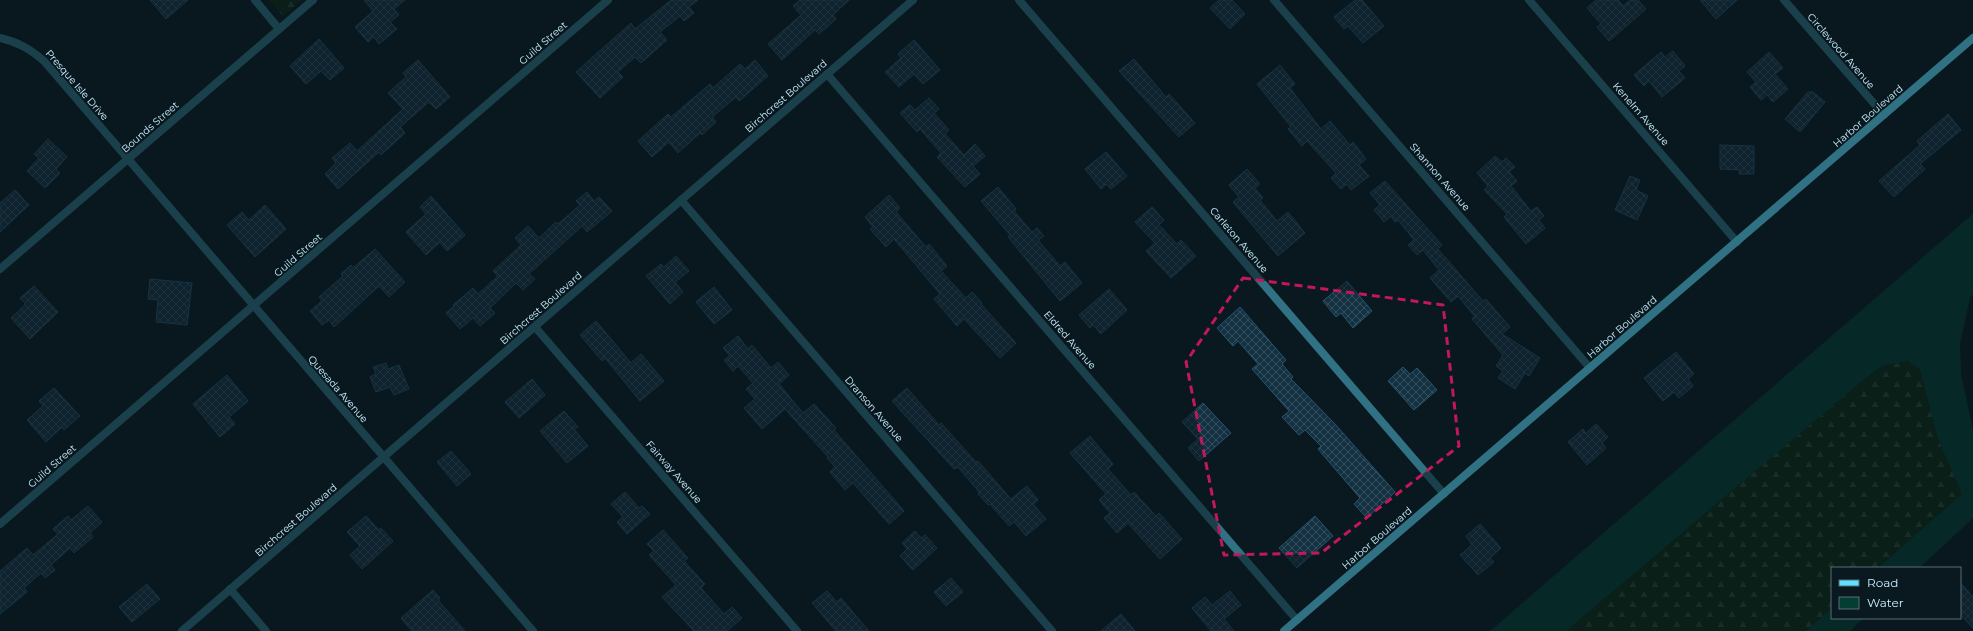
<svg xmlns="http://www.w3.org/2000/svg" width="1973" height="631" viewBox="0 0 1973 631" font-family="Montserrat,sans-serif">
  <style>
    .forest { fill: url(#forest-firs) }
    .water { fill: #043e32 }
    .building { fill: url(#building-cross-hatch); stroke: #235570 }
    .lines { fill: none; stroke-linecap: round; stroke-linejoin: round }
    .street { stroke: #307283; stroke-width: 8 }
    .secondary { stroke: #5fe1ff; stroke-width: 8 }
    .marked { fill: none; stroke: #c2185b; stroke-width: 3; stroke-dasharray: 8 5; stroke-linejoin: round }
    .labels { text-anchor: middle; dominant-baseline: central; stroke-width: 3; stroke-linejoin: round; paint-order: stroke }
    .street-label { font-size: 10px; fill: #c8f0ff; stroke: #0a181f }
  </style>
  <defs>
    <pattern id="forest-firs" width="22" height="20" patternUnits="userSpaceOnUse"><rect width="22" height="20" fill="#0c2910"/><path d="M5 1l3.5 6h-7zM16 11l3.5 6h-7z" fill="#2e4834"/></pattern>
    <pattern id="building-cross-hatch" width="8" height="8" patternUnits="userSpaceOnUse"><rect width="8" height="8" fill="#143142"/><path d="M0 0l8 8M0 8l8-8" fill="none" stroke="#354f5e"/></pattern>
  </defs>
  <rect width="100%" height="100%" fill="#0a181f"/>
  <g class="forest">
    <path d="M269 0H302L283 16Z"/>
    <path d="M1909 361 1920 370 1938 439 1962 494 1878 568H1832V608L1806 631H1566L1862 381 1882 366Z"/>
  </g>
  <g class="water">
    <path d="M1973 214V294L1970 298 1960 343 1961 374 1973 430V518L1919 568H1878L1962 494 1938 439 1920 370 1908 361 1882 366 1862 381 1566 631H1490Z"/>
    <path d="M1832 608V618H1864L1850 631H1806Z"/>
  </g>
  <g class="building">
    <path d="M150 0H188L166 19Z"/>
    <path d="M364 0H405L394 9 399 15 390 22 397 29 379 44 374 37 368 42 355 27 373 11Z"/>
    <path d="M671 0H698L689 7 694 13 684 21 680 16 660 32 667 40 641 63 635 57 618 72 623 77 600 98 576 72 631 23 635 29Z"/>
    <path d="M800 0H849L833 15 836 19 819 34 815 30 782 60 768 44 801 15 793 6Z"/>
    <path d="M1219 0H1232L1245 14 1230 29 1210 8Z"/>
    <path d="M1355 0H1362L1384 26 1363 43 1348 26 1344 29 1334 17Z"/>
    <path d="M1596 0H1618L1623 6 1630 0H1638L1646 9 1609 41 1597 27 1601 24 1587 8Z"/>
    <path d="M1700 0H1737L1716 19Z"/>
    <path d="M319 39 344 68 330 80 321 71 306 84 290 66Z"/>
    <path d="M914 40 940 70 923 84 914 74 899 87 885 72 901 58 898 54Z"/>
    <path d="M1673 51 1685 66 1679 71 1685 78 1662 97 1649 81 1644 86 1634 75 1661 52 1665 57Z"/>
    <path d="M1769 52 1783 68 1775 74 1788 89 1773 102 1767 95 1761 100 1750 87 1756 82 1747 72Z"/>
    <path d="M1134 59 1166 97 1169 94 1195 123 1179 137 1119 71Z"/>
    <path d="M418 60 450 97 436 109 429 102 400 127 405 133 381 155 379 152 338 189 325 174 336 163 332 158 350 143 357 151 403 109 388 93 406 77 403 73Z"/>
    <path d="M755 60 768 76 739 101 736 97 712 117 716 122 702 135 700 133 678 153 669 142 652 157 638 141 668 114 671 117 710 84 713 88 740 64 745 69Z"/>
    <path d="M1280 65 1295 84 1290 88 1321 129 1330 121 1350 145 1353 142 1366 159 1359 165 1369 176 1351 190 1347 184 1341 189 1331 178 1336 173 1307 141 1302 146 1288 129 1291 127 1257 84Z"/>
    <path d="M1808 92H1813L1825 102 1800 132 1785 119Z"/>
    <path d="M929 98 939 109 934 113 949 130 945 134 964 155 975 144 985 156 973 166 980 174 965 187 937 157 941 153 920 129 917 132 900 113 910 105 915 110Z"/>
    <path d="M1948 114 1961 130 1920 164 1925 169 1894 197 1879 181 1920 145 1917 141Z"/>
    <path d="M48 139 67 157 56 169 60 173 45 188 27 171 39 158 34 154Z"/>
    <path d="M1720 145 1754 146V174H1739L1740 170 1720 169Z"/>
    <path d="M1106 152 1127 176 1111 189 1106 184 1101 189 1085 169Z"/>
    <path d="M1495 156 1502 162 1506 158 1515 167 1509 172 1517 181 1511 186 1531 211 1537 207 1544 216 1539 220 1545 228 1526 244 1504 217 1507 214 1484 190 1488 186 1477 173Z"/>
    <path d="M1247 169 1260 184 1255 188 1263 198 1260 200 1277 221 1288 212 1305 233 1278 256 1233 202 1239 197 1229 185Z"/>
    <path d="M1630 176 1640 180 1636 190 1648 196 1637 220 1615 210Z"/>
    <path d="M1385 181 1442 245 1438 249 1483 301 1486 299 1510 327 1502 334 1540 358 1529 376 1525 373 1515 389 1498 378 1503 371 1496 366 1503 355 1472 319 1474 317 1476 318 1458 296 1451 302 1430 278 1439 270 1423 250 1417 255 1408 245 1414 240 1398 220 1395 222 1391 216 1384 222 1374 210 1380 205 1370 193Z"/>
    <path d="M998 187 1016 209 1014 211 1032 232 1037 228 1044 236 1038 240 1060 266 1065 262 1082 283 1060 301 1008 237 1010 235 981 201Z"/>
    <path d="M15 190 29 205 0 232V203Z"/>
    <path d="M587 192 594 201 599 197 612 211 587 232 582 226 529 274 535 279 523 290 516 283 490 308 495 313 480 326 473 318 460 329 446 313 454 306 453 305 473 288 478 294 498 276 493 271 521 245 515 238 528 226 539 238 556 222 558 224 580 205 576 201Z"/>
    <path d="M889 195 900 208 896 212 926 247 929 244 947 266 941 271 966 298 972 292 982 303 981 304 1016 343 1000 358 964 319 957 326 934 299 940 294 894 239 886 247 870 229 873 227 865 217Z"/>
    <path d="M431 196 465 235 447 251 440 242 426 255 406 232 426 214 420 207Z"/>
    <path d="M265 205 286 229 255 257 227 225 242 212 249 220Z"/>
    <path d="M1152 207 1164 220 1159 225 1177 244 1181 240 1196 256 1171 278 1146 251 1155 243 1135 222Z"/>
    <path d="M375 249 405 282 389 297 379 286 334 327 329 320 322 325 310 311 322 301 319 297 343 276 341 274 351 265 353 268Z"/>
    <path d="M676 256 689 271 675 282 683 292 670 304 646 276 661 264 664 267Z"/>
    <path d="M150 279 192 283 187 325 156 322 158 300 148 299Z"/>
    <path d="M1347 281 1372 311 1353 328 1341 313 1336 317 1323 301Z"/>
    <path d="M34 286 58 312 30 339 11 318 26 304 20 298Z"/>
    <path d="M714 287 732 310 714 324 696 302Z"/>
    <path d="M1109 289 1127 310 1101 334 1093 325 1090 328 1079 315Z"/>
    <path d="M1240 307 1286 360 1282 364 1293 377 1291 379 1335 424 1395 492 1367 518 1354 504 1360 498 1318 449 1321 446 1305 430 1299 435 1282 417 1289 411 1252 369 1258 364 1238 341 1233 346 1217 328Z"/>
    <path d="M596 321 631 363 641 354 664 381 640 401 605 358 602 361 580 335Z"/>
    <path d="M738 336 748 349 752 345 771 368 778 362 789 375 779 384 803 413 814 404 836 428 834 430 904 511 889 524 853 483 845 490 830 472 835 467 827 458 828 457 785 409 762 429 744 408 755 399 746 389 753 383 738 366 733 371 724 360 730 356 723 348Z"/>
    <path d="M1676 352 1694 374 1688 379 1693 386 1679 398 1674 392 1663 401 1644 378Z"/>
    <path d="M386 363 388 369 399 365 409 389 394 395 390 387 376 392 370 377 376 374 373 367Z"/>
    <path d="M1403 367 1410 374 1417 368 1437 390 1414 410 1388 381Z"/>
    <path d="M227 375 248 401 229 417 235 424 220 437 193 404Z"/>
    <path d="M532 379 545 395 519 418 505 402Z"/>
    <path d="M54 388 80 416 64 430 62 427 46 442 27 420 43 406 39 401Z"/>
    <path d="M907 388 939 425 941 423 976 462 978 461 1011 499 1027 486 1038 500 1033 504 1046 519 1026 536 1014 522 1009 526 990 504 988 505 978 494 979 492 958 467 954 469 892 401Z"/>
    <path d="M1203 403 1231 433 1199 461 1188 448 1198 439 1182 422Z"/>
    <path d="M564 411 578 427 574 429 588 446 567 463 540 431Z"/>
    <path d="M1596 424 1608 437 1602 443 1606 448 1587 465 1568 442 1583 429 1586 433Z"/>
    <path d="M1090 436 1113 464 1108 469 1131 495 1134 492 1156 516 1159 513 1182 539 1160 559 1128 523 1117 533 1104 518 1110 513 1099 500 1106 494 1070 453Z"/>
    <path d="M451 451 471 474 457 486 437 462Z"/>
    <path d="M625 492 639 508 642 506 650 514 627 534 617 522 623 517 611 504Z"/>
    <path d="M88 506 102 522 90 533 93 537 74 553 70 548 51 565 55 570 45 578 41 573 24 588 27 592 0 614V571L27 548 33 555 58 534 53 529 68 516 71 520Z"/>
    <path d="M366 516 379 530 381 528 393 541 362 569 350 555 360 546 347 532Z"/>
    <path d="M1315 516 1333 536 1297 568 1279 548Z"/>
    <path d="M1480 524 1501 548 1490 558 1494 562 1478 575 1460 555 1472 545 1466 536Z"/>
    <path d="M663 530 688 558 684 561 705 584 701 588 724 614 732 607 742 618 727 631H694L662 597 676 585 649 555 654 551 647 544Z"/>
    <path d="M915 531 921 538 925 535 937 548 913 570 900 556 907 549 902 543Z"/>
    <path d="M951 578 963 592 946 606 934 592Z"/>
    <path d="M1960 582 1973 597V628L1960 614Z"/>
    <path d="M147 584 160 599 132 622 119 607Z"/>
    <path d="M433 590 440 598 438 600 465 631H412L401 618Z"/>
    <path d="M827 591 837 602 841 598 869 631H836L812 603Z"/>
    <path d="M1230 591 1241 605 1224 619 1234 631H1211L1192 608 1205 597 1212 605Z"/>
    <path d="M1121 614 1135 631H1101Z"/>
  </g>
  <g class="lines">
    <g class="street">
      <path d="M255 0 279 29"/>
      <path d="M1019 0 1444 494"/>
      <path d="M1274 0 1590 368"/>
      <path d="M1529 0 1737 242"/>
      <path d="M1784 0 1884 115"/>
      <path d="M0 38C18 42 30 49 44 61L533 631"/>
      <path d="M827 74 1297 620"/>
      <path d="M681 200 1052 631"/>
      <path d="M0 269 313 0"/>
      <path d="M535 327 797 631"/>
      <path d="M0 524 608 0"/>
      <path d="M230 589 266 631"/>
      <path d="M182 631 913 0"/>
    </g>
    <path class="secondary" d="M1284 631 1973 38"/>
  </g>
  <path d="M0 0H1973V631H0ZM1243 278 1443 305 1459 446 1321 553 1224 555 1186 362Z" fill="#0a181f" fill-opacity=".55" fill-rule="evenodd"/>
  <path class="marked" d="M1243 278 1443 305 1459 446 1321 553 1224 555 1186 362Z"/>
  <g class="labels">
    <g class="street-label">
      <text transform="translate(543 43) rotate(-41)">Guild Street</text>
      <text transform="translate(1841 51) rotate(49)">Circlewood Avenue</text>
      <text transform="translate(77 85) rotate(49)">Presque Isle Drive</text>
      <text transform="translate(786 96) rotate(-41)">Birchcrest Boulevard</text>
      <text transform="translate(1641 114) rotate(49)">Kenelm Avenue</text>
      <text transform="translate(1868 116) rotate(-41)">Harbor Boulevard</text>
      <text transform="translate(150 127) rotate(-41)">Bounds Street</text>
      <text transform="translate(1440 177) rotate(49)">Shannon Avenue</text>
      <text transform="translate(1239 240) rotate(49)">Carleton Avenue</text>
      <text transform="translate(298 255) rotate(-41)">Guild Street</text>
      <text transform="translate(541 308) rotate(-41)">Birchcrest Boulevard</text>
      <text transform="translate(1622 327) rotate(-41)">Harbor Boulevard</text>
      <text transform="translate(1070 340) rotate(49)">Eldred Avenue</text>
      <text transform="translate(338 389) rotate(49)">Quesada Avenue</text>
      <text transform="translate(874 409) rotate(49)">Dranson Avenue</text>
      <text transform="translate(52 466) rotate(-41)">Guild Street</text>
      <text transform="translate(674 472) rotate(49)">Fairway Avenue</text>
      <text transform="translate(296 520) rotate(-41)">Birchcrest Boulevard</text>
      <text transform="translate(1377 538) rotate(-41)">Harbor Boulevard</text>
    </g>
  </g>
  <rect x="1831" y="567" width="130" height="52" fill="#0a181f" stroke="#566e79"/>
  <rect x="1839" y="580" width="20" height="6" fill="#5fe1ff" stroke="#566e79"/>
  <text x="1867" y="587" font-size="12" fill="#c8f0ff">Road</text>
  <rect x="1839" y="597" width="20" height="12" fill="#043e32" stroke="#566e79"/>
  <text x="1867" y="607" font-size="12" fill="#c8f0ff">Water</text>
</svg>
